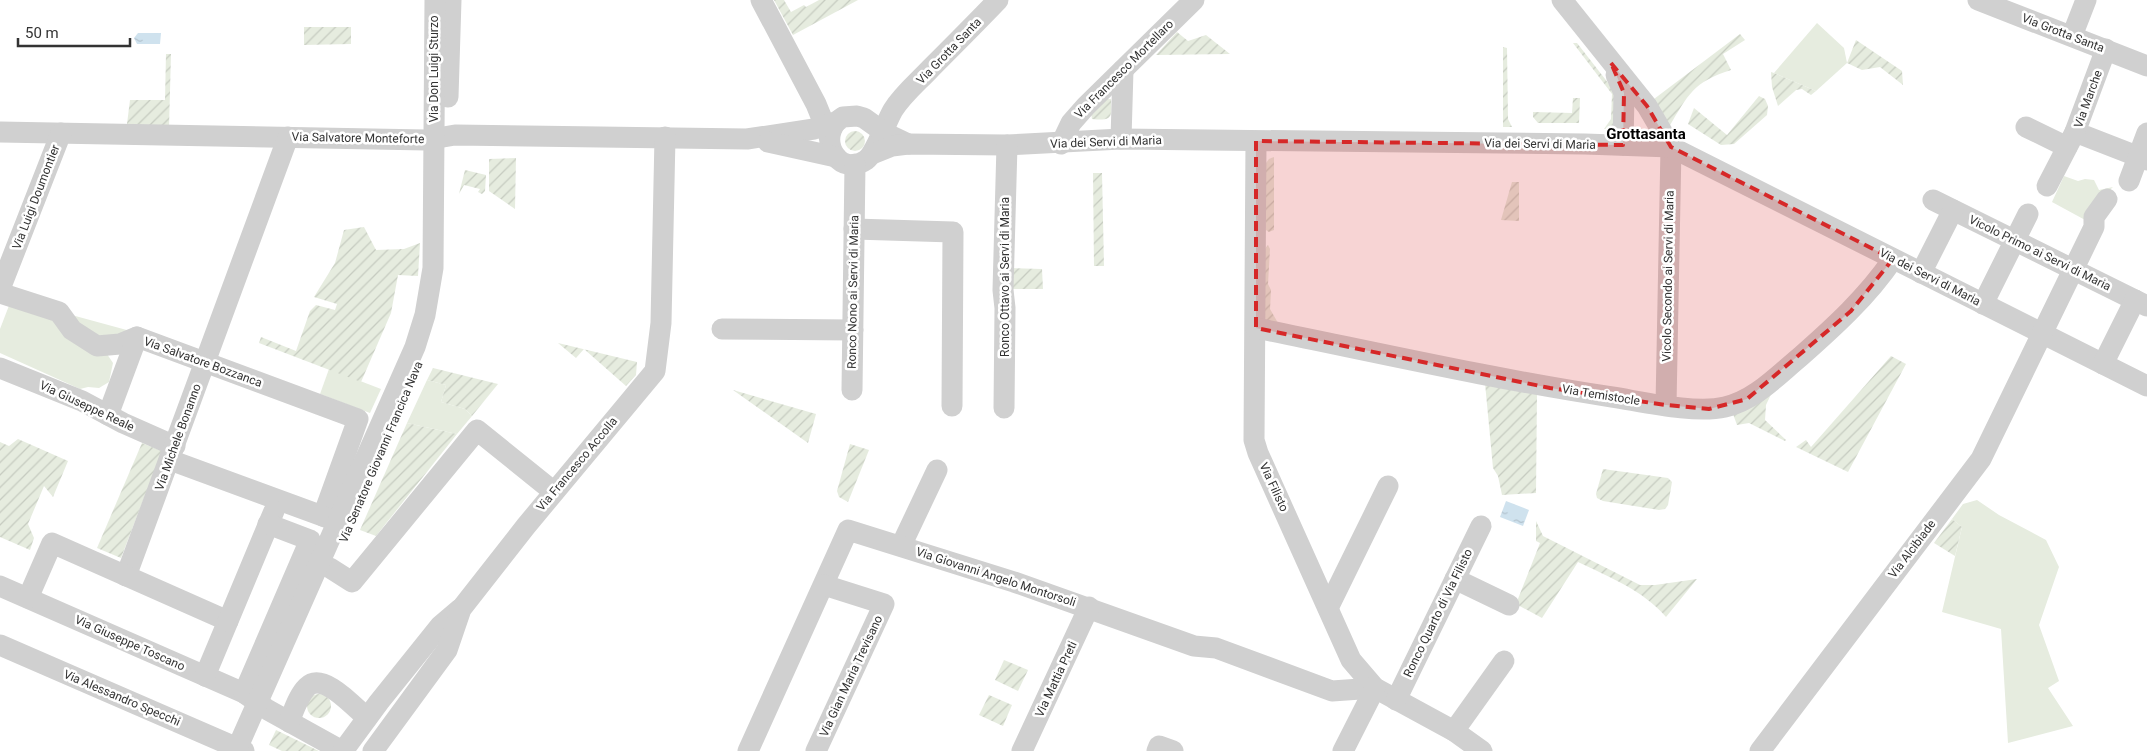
<svg xmlns="http://www.w3.org/2000/svg" width="2147" height="751" viewBox="0 0 2147 751" font-family="Roboto,sans-serif">
  <style>
    .grass { fill: #e6ecdf }
    .garden { fill: url(#garden-furrows) }
    .water { fill: url(#water-ripples) }
    .lines { fill: none; stroke-linecap: round; stroke-linejoin: round }
    .minor { stroke: #d0d0d0; stroke-width: 21 }
    .marked { fill: #d62828; fill-opacity: 0.2; stroke: #d62828; stroke-width: 4; stroke-dasharray: 10 6; stroke-linejoin: round }
    .labels { text-anchor: middle; dominant-baseline: central; stroke-width: 5; stroke-linejoin: round; paint-order: stroke }
    .street-label { font-size: 12px; fill: #333; stroke: #fff }
    .quarter-label { font-size: 15px; font-weight: bold; fill: #000; stroke: #fff }
  </style>
  <defs>
    <pattern id="garden-furrows" width="10" height="10" patternUnits="userSpaceOnUse" patternTransform="scale(1.25)"><rect width="10" height="10" fill="#e6ecdf"/><path d="M-1 1l2-2M0 10L10 0M9 11l2-2" fill="none" stroke="#c6cbc0"/></pattern>
    <pattern id="water-ripples" width="26" height="14" patternUnits="userSpaceOnUse" patternTransform="scale(1.25)"><rect width="26" height="14" fill="#cfe2ee"/><path d="M2 4q2-2 4 0t4 0M15 11q2-2 4 0t4 0" fill="none" stroke="#b2c2cd"/></pattern>
  </defs>
  <rect width="100%" height="100%" fill="#fff"/>
  <g class="grass">
    <path d="M1817 23 1844 48 1847 63 1816 91 1774 73Z"/>
    <path d="M2064 176 2078 181 2085 179 2094 180 2099 190 2113 187 2103 196 2087 221 2052 202Z"/>
    <path d="M10 303 49 314 107 354 113 363 109 382 99 388 88 387 80 389 0 353V329Z"/>
    <path d="M68 314 134 332 96 342Z"/>
    <path d="M329 369 381 389 370 413 320 394Z"/>
    <path d="M427 380 446 385 441 402 465 409 472 416 457 434 407 423Z"/>
    <path d="M1977 500 1999 515 2046 540 2059 567 2039 625 2059 681 2048 688 2073 726 2008 743 2001 629 1942 612 1962 527 1952 519 1963 504Z"/>
  </g>
  <g class="garden">
    <path d="M774 0H784L791 12 804 5 806 7 819 0H858L793 35Z"/>
    <path d="M304 27H351V44L304 45Z"/>
    <path d="M1177 32 1188 41 1206 35 1230 54 1156 55Z"/>
    <path d="M1740 34 1745 40 1723 54 1731 70C1693 82 1688 95 1669 127L1650 102Z"/>
    <path d="M1856 40 1902 71 1903 85 1880 67 1862 70 1847 63Z"/>
    <path d="M1573 43H1577L1616 93 1615 129H1604L1611 119 1612 94Z"/>
    <path d="M1503 47 1507 48 1508 119 1512 127H1503Z"/>
    <path d="M166 54H171L169 128 127 124 130 100H165Z"/>
    <path d="M1771 72 1774 73 1816 91 1811 95 1802 89 1796 90 1778 106 1772 87Z"/>
    <path d="M1759 96 1765 99 1768 106 1767 115 1734 144 1721 145 1688 124 1694 108 1727 135Z"/>
    <path d="M1573 98H1580L1579 123H1538L1533 117V112L1572 113Z"/>
    <path d="M1105 99H1111C1112 118 1112 121 1092 119L1091 113Z"/>
    <circle cx="855" cy="141" r="10"/>
    <path d="M1274 157V230L1269 232 1266 230V163L1269 159Z"/>
    <path d="M516 158 515 209 489 191V159Z"/>
    <path d="M465 170 486 175 485 191 482 194 478 192 480 189 464 185 459 194Z"/>
    <path d="M1093 173H1102L1104 266H1094Z"/>
    <path d="M1512 182H1519V221L1501 220Z"/>
    <path d="M364 227 376 250 404 249 420 243 418 276 398 275 391 313 361 382 259 343 261 337 296 351 310 311 316 305 335 310 337 304 314 297 335 263 344 230Z"/>
    <path d="M1268 245 1270 249 1268 284 1271 290 1270 309 1278 323 1266 321 1263 317 1265 249Z"/>
    <path d="M1007 268 1042 269 1043 289H1007Z"/>
    <path d="M558 343 637 362 636 375 626 386 584 349 576 358Z"/>
    <path d="M1891 356 1906 364 1848 472 1796 447 1806 440 1811 447Z"/>
    <path d="M433 368 498 384 472 416 465 409 441 402 446 385 427 380Z"/>
    <path d="M1485 383 1537 393 1536 493 1502 495 1498 476 1493 468Z"/>
    <path d="M733 390 816 414 808 443Z"/>
    <path d="M1773 390 1766 405 1765 420 1786 440 1785 441 1749 423 1737 425 1733 414Z"/>
    <path d="M407 423 457 434 376 536 360 530Z"/>
    <path d="M18 439 68 461 53 497 44 486 28 524 34 538 30 550 0 537V442L9 446Z"/>
    <path d="M142 443 162 451 121 558 97 548Z"/>
    <path d="M850 444 869 450 848 502 839 497 837 491Z"/>
    <path d="M1603 469 1668 478 1672 482 1668 505 1665 509 1659 510 1603 501 1597 498 1596 494Z"/>
    <path d="M1952 519 1962 527 1955 556 1934 543Z"/>
    <path d="M1536 521 1543 536 1640 585H1655L1697 579 1666 617C1643 590 1609 577 1578 562L1542 618 1516 604 1540 543 1536 541Z"/>
    <path d="M1004 660 1028 670 1018 691 995 680Z"/>
    <circle cx="319" cy="706" r="12"/>
    <path d="M989 695 1012 705 1003 726 979 715Z"/>
    <path d="M276 730 319 751H282L269 745Z"/>
  </g>
  <g class="water">
    <path d="M138 33H161L160 44H137L134 38Z"/>
    <path d="M1506 501 1529 510 1523 526 1500 517Z"/>
  </g>
  <g class="lines">
    <g class="minor">
      <path d="M761 0 816 104 829 136"/>
      <path d="M1562 0 1647 106 1671 147 1666 405"/>
      <path d="M1978 0 2147 66"/>
      <path d="M2072 36 2086 0"/>
      <path d="M2106 49 2075 132 2147 160"/>
      <path d="M1616 75 1624 93 1623 145"/>
      <path d="M448 97 451 0"/>
      <path d="M836 122C818 145 842 177 866 160 875 154 886 122 893 110 903 94 918 82 931 68 954 45 976 23 998 0"/>
      <path d="M2026 127 2067 147"/>
      <path d="M0 132 426 140 455 135 747 139 814 129 836 122 843 117 857 116 864 118 885 133 908 144"/>
      <path d="M1121 139 1123 70"/>
      <path d="M1256 141 1254 440 1258 453 1351 660 1375 688 1454 731 1482 751"/>
      <path d="M768 142 836 157"/>
      <path d="M1061 144 1071 123 1086 106 1194 0"/>
      <path d="M872 154 892 146 908 144 1007 145 1121 139 1585 144 1671 147 2147 386"/>
      <path d="M2129 181 2147 133"/>
      <path d="M2047 186 2075 132"/>
      <path d="M1933 200 2147 306"/>
      <path d="M854 229 953 232 952 406"/>
      <path d="M1921 273 1953 210"/>
      <path d="M0 289 61 133"/>
      <path d="M0 293 59 312 72 330 97 346 120 344 137 337 358 419 323 516"/>
      <path d="M1983 304 2028 214"/>
      <path d="M1256 328C1375 352 1493 379 1612 397 1644 402 1695 414 1725 407 1755 400 1777 376 1800 357 1834 327 1867 297 1893 259"/>
      <path d="M722 329 853 330"/>
      <path d="M2103 364 2135 300"/>
      <path d="M0 368 82 401 123 423 175 446"/>
      <path d="M852 390 855 164"/>
      <path d="M1004 408 1005 308 1003 290 1007 145"/>
      <path d="M108 415 137 337"/>
      <path d="M170 460 336 521"/>
      <path d="M901 546 937 470"/>
      <path d="M330 568 352 582 477 430 554 492"/>
      <path d="M126 576 288 137"/>
      <path d="M1455 579 1509 605"/>
      <path d="M0 586 244 693 268 710 342 751"/>
      <path d="M28 598 52 543 228 621 205 676"/>
      <path d="M1328 608 1388 486"/>
      <path d="M228 621 274 511"/>
      <path d="M0 645 244 751"/>
      <path d="M244 693 310 540 268 524"/>
      <path d="M1396 700 1481 526"/>
      <path d="M289 722C294 710 298 696 307 687 323 671 354 707 367 718"/>
      <path d="M1454 731 1504 661"/>
      <path d="M236 751 415 347 425 315 433 268 435 0"/>
      <path d="M343 751 379 702 440 626 460 609"/>
      <path d="M373 751 447 650 461 609 526 526 655 371 661 323 665 137"/>
      <path d="M748 751 848 530 1014 582 1194 646 1216 648 1332 691 1375 688"/>
      <path d="M816 751 884 604 824 585"/>
      <path d="M1022 751 1089 607"/>
      <path d="M1157 751 1159 746 1173 751"/>
      <path d="M1343 751 1375 688"/>
      <path d="M1760 751 1981 459 2094 227V217L2107 199"/>
    </g>
  </g>
  <path class="marked" d="M1611 63 1647 106 1671 147 1893 259 1851 311 1747 399 1709 409 1666 405 1550 388 1256 328V141L1623 145 1624 93Z"/>
  <g class="labels">
    <g class="street-label">
      <text transform="translate(2063 33) rotate(21)">Via Grotta Santa</text>
      <text transform="translate(949 51) rotate(-46)">Via Grotta Santa</text>
      <text transform="translate(434 69) rotate(-90)">Via Don Luigi Sturzo</text>
      <text transform="translate(1124 69) rotate(-45)">Via Francesco Mortellaro</text>
      <text transform="translate(2088 99) rotate(-70)">Via Marche</text>
      <text transform="translate(358 138) rotate(1)">Via Salvatore Monteforte</text>
      <text transform="translate(1106 142) rotate(-2)">Via dei Servi di Maria</text>
      <text transform="translate(1540 144) rotate(1)">Via dei Servi di Maria</text>
      <text transform="translate(36 197) rotate(-69)">Via Luigi Doumontier</text>
      <text transform="translate(2040 253) rotate(26)">Vicolo Primo ai Servi di Maria</text>
      <text transform="translate(1668 276) rotate(-89)">Vicolo Secondo ai Servi di Maria</text>
      <text transform="translate(1005 277) rotate(-90)">Ronco Ottavo ai Servi di Maria</text>
      <text transform="translate(1930 277) rotate(27)">Via dei Servi di Maria</text>
      <text transform="translate(853 292) rotate(-89)">Ronco Nono ai Servi di Maria</text>
      <text transform="translate(203 362) rotate(20)">Via Salvatore Bozzanca</text>
      <text transform="translate(1601 395) rotate(9)">Via Temistocle</text>
      <text transform="translate(87 406) rotate(25)">Via Giuseppe Reale</text>
      <text transform="translate(178 437) rotate(-70)">Via Michele Bonanno</text>
      <text transform="translate(381 452) rotate(-67)">Via Senatore Giovanni Francica Nava</text>
      <text transform="translate(577 464) rotate(-50)">Via Francesco Accolla</text>
      <text transform="translate(1274 487) rotate(65)">Via Filisto</text>
      <text transform="translate(1912 549) rotate(-53)">Via Alcibiade</text>
      <text transform="translate(996 577) rotate(18)">Via Giovanni Angelo Montorsoli</text>
      <text transform="translate(1438 613) rotate(-64)">Ronco Quarto di Via Filisto</text>
      <text transform="translate(130 643) rotate(24)">Via Giuseppe Toscano</text>
      <text transform="translate(851 676) rotate(-65)">Via Gian Maria Trevisano</text>
      <text transform="translate(1056 679) rotate(-65)">Via Mattia Preti</text>
      <text transform="translate(122 698) rotate(23)">Via Alessandro Specchi</text>
    </g>
    <g class="quarter-label">
      <text x="1646" y="134">Grottasanta</text>
    </g>
  </g>
  <path d="M18 38v8h112v-8" fill="none" stroke="#333333" stroke-width="2.5"/>
  <text x="25" y="38" font-size="15" fill="#333333" stroke="#ffffff" stroke-width="4" paint-order="stroke">50 m</text>
</svg>
